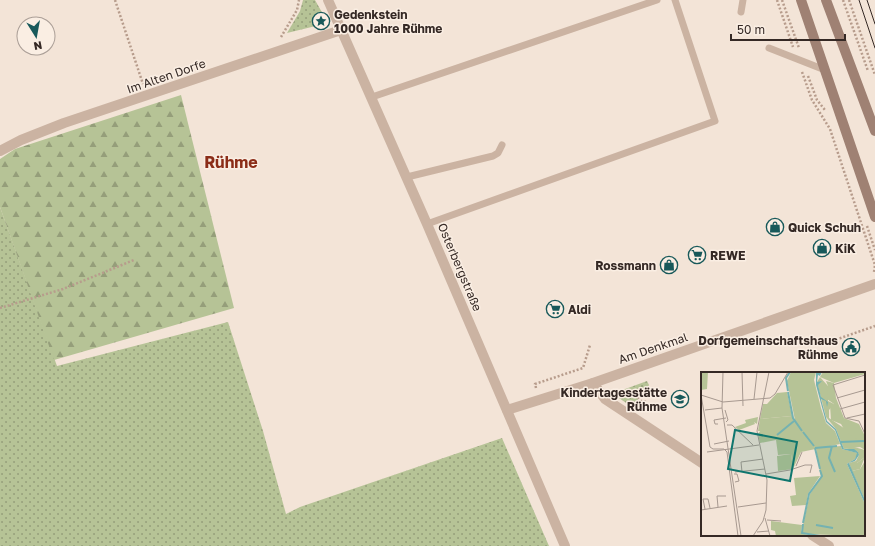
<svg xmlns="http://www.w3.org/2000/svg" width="875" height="546" viewBox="0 0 875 546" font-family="'Golos Text',sans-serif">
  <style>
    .grass { fill: url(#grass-dots) }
    .forest { fill: url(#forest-firs) }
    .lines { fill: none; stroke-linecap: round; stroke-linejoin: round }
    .path { stroke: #b79c8c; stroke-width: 2.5; stroke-dasharray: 2 2; stroke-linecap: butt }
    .service { stroke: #cbb3a2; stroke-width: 7 }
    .minor { stroke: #cbb3a2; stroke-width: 10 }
    .secondary { stroke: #9f8173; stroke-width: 10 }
    .tram { stroke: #352925; stroke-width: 1 }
    .labels { text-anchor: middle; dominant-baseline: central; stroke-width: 3; stroke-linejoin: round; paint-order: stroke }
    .poi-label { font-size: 12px; font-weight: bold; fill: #352925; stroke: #faeee3; text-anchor: start }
    .street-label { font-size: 12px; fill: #352925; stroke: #faeee3 }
    .district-label { font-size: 16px; font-weight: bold; fill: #8b2d18; stroke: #faeee3 }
    .inset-river { fill: none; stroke: #74b2b1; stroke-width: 2 }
    .inset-road { fill: none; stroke: #a79990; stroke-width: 1 }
    .view { fill: #0f766e; fill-opacity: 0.15; stroke: #0f766e; stroke-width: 2 }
    .inset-edge { fill: none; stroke: #352925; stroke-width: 2 }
  </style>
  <defs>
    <pattern id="grass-dots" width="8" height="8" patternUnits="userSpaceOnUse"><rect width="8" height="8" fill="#b6c396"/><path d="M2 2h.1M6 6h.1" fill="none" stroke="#959e7a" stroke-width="1.8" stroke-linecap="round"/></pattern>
    <pattern id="forest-firs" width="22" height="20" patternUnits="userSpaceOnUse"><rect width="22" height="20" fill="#b6c396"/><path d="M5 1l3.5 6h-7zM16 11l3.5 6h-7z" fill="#959e7a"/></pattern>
  </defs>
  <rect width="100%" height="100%" fill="#f3e4d7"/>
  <g class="grass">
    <path d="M303 0H315L328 23 287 33 300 11Z"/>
    <path d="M0 207 57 366 228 322 263 431 286 514 300 507 502 438 549 546H0Z"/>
    <path d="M647 381 649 385 646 391H642L637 394 617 392Z"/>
    <path d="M616 396 637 398 640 403H643L635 409Z"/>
  </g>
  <path class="forest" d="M181 95 234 308 54 360 0 207V159L15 149Z"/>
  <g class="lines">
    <g class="path">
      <path d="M115 0 143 84"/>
      <path d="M777 0 793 47"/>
      <path d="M782 0 799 48"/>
      <path d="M843 0 868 71"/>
      <path d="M849 0 875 75"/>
      <path d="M281 37 297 10 299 0"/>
      <path d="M802 72 812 100 830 129 875 265 874 272"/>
      <path d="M808 76 817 100 825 110"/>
      <path d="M867 226 875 250"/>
      <path d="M0 308 63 289 134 260"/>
      <path d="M832 341 875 326"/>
      <path d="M536 388 535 384 583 368 590 345"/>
      <path d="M621 394 638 397 643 393 648 394"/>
      <path d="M638 397 641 401 647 402"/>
    </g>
    <g class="service">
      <path d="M741 12 743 0"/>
      <path d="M769 48 825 70"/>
      <path d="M372 97 657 0"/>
      <path d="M407 177 493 156 498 153 502 145"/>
      <path d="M427 224 715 121 675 0"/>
    </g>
    <g class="minor">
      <path d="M328 0 427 224 565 546"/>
      <path d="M0 151 21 140 64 123 341 30"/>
      <path d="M593 383 605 399 702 463"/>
      <path d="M507 410 593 383 875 284"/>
      <path d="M812 535 829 546"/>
    </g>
    <g class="secondary">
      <path d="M801 0 875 217"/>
      <path d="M826 0 875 131"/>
    </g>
    <g class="tram">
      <path d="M859 0 875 48"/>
      <path d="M867 0 875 24"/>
    </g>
  </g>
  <defs>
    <symbol id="sight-ring" viewBox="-11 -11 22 22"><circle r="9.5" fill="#faeee3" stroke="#18595a" stroke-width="1.5"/><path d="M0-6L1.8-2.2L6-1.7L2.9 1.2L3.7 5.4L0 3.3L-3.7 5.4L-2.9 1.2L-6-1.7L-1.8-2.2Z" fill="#18595a"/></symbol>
    <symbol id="shop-ring" viewBox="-11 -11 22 22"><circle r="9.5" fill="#faeee3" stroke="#18595a" stroke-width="1.5"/><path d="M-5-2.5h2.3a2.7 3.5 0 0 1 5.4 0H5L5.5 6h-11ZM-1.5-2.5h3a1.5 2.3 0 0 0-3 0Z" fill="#18595a"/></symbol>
    <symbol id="supermarket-ring" viewBox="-11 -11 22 22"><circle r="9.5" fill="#faeee3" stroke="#18595a" stroke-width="1.5"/><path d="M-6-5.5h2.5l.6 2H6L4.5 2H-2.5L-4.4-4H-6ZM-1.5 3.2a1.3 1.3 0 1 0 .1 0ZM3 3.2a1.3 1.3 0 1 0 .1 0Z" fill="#18595a"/></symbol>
    <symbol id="civic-ring" viewBox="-11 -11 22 22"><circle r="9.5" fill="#faeee3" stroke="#18595a" stroke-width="1.5"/><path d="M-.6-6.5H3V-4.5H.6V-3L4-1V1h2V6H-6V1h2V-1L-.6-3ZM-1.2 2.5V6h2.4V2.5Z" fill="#18595a"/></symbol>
    <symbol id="school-ring" viewBox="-11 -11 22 22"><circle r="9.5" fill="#faeee3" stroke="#18595a" stroke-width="1.5"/><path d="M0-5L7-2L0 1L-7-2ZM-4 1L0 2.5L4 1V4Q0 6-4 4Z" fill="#18595a"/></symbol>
  </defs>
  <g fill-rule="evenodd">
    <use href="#sight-ring" x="311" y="11" width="20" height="20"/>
    <use href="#shop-ring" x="765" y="217" width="20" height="20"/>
    <use href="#shop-ring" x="812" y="238" width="20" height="20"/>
    <use href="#supermarket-ring" x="687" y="245" width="20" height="20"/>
    <use href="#shop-ring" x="659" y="255" width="20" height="20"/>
    <use href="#supermarket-ring" x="545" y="299" width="20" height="20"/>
    <use href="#civic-ring" x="841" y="337" width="20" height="20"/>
    <use href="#school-ring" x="670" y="389" width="20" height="20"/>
  </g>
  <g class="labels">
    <g class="poi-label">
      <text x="334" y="14">Gedenkstein<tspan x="334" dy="14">1000 Jahre Rühme</tspan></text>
      <text x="788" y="227">Quick Schuh</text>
      <text x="835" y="248">KiK</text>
      <text x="710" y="255">REWE</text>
      <text x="656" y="265" text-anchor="end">Rossmann</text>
      <text x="568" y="309">Aldi</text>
      <text x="838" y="340" text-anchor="end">Dorfgemeinschaftshaus<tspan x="838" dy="14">Rühme</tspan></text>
      <text x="667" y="392" text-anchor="end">Kindertagesstätte<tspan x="667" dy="14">Rühme</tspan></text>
    </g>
    <g class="street-label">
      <text transform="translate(166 76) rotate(-19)">Im Alten Dorfe</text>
      <text transform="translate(460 267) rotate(67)">Osterbergstraße</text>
      <text transform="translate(653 348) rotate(-19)">Am Denkmal</text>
    </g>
    <g class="district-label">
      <text x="231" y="162">Rühme</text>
    </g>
  </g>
  <g transform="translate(701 372)">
    <rect width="164" height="164" fill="#f3e4d7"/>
    <path d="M0 0H7L6 17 0 18ZM90 0H115L113 8 120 36 125 51 134 59 139 72 100 80 92 97 90 82 77 83 75 68 59 71 57 62 59 59H57L59 47 91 44 93 48 82 59 94 48 86 9ZM119 5 127 14V29L133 32 128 38V46L159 67 164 73V78L159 75 143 77 135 57 125 45 116 10ZM164 85 159 97 151 99 148 91H156ZM119 104 107 122 105 133 91 134 89 124 95 123 93 106Z" fill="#b6c396"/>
    <path d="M125 9 133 11 135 26 143 46 158 52 164 64V73L144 59 140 52 130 48 129 33 133 32 126 27 127 14ZM90 82 92 97 77 99 76 84ZM164 89V128L151 99 159 97Z" fill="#b6c396"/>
    <path d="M140 74 141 77 157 81 154 87 146 92 164 132V164L100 162 109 122 120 106 115 76ZM153 75 164 78V85L156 91H148L155 89 158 83 156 79 146 78 143 77Z" fill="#b6c396"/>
    <path d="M57 45 56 52 53 50 54 52 38 58 34 55 45 51 44 48Z" fill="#b6c396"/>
    <path d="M122 0H164V2L133 11 119 5Z" fill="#b6c396"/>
    <path d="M86 20 91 44 59 47 62 32H66L76 21ZM70 149 101 153 100 161 111 164H75L74 159 70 158Z" fill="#b6c396"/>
    <path d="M115 0H121L119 4 117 3 116 10 121 9 117 13 120 25 127 30 126 35 125 29 120 27 126 49 135 57 143 77H153L157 80 158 83 154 89 148 91 164 128V132L146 92 154 87 156 81 141 77 134 58 125 50 115 13Z" fill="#74b2b1"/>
    <path class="inset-river" d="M87 19 85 6 89 0M87 20 92 46 101 59M102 60 113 74M76 63 93 49M140 70 163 69M131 74 128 86 134 100M114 76 136 74M114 76 119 97M102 151 108 122 121 104 119 98M102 152 101 161 119 164M115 153 132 156"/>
    <path class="inset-road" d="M22 0 21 36 40 164M41 0 42 34M164 3 132 13 144 46 158 49 164 62M0 23 22 30M0 23 9 75 12 77H23L26 80 37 164M136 26 164 18M53 27 56 0M22 30 69 26 74 22 87 0M139 37 164 30M4 38 21 36M24 38 27 48 25 50M146 46 164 42M17 52H14L13 48 25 46M26 53H31L52 73M13 72 28 69M6 80 58 73M95 94 101 80M34 100 64 97M41 100 40 90 62 87M33 102H36L38 109 34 110M65 102 89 98 104 93H111L109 101M17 135 16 124H25M37 135 65 131M4 137 2 127H7L9 136M0 138 26 134M64 146 69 164M66 148 80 149M56 160 68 159M52 164 62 149 65 138 66 108 56 59 68 0"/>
    <path class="view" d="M34 58 96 70 89 109 27 97Z"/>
    <rect width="164" height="164" class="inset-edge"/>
  </g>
  <g transform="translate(36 36) rotate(169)"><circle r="19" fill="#faeee3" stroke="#ab9f97"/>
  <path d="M0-3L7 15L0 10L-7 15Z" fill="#18595a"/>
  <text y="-6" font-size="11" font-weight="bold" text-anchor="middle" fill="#352925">N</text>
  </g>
  <path d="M731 34v6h114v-6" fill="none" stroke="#352925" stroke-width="2"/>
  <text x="737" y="34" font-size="12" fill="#352925" stroke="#faeee3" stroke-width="3" paint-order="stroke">50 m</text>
</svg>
